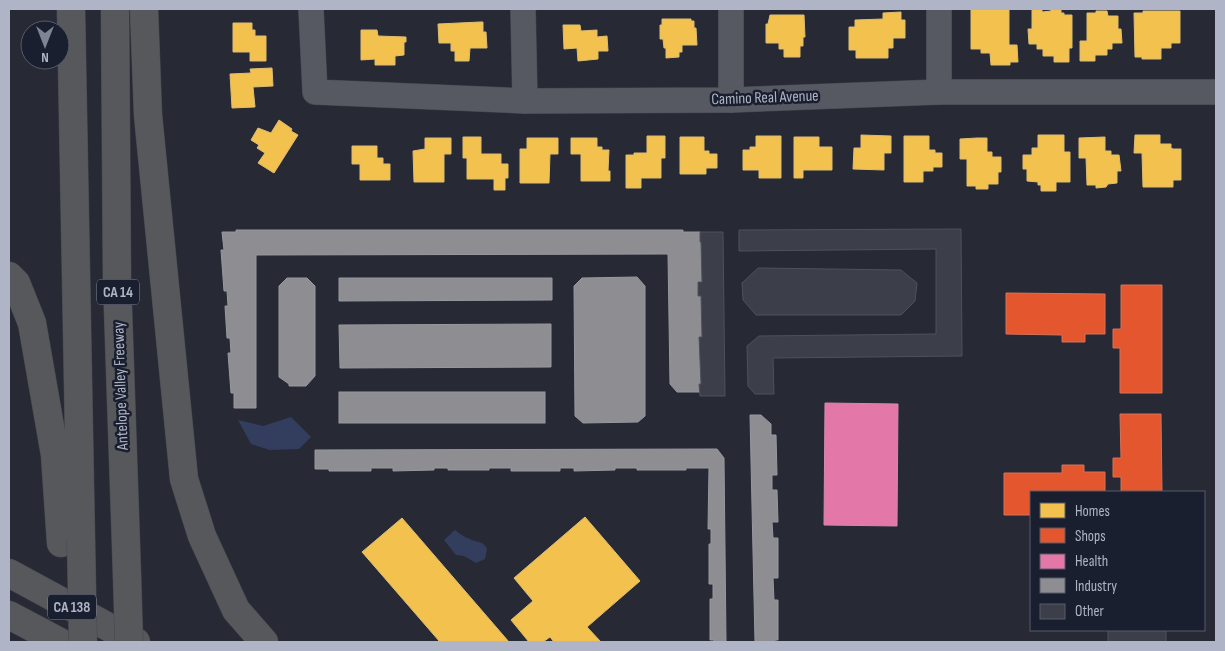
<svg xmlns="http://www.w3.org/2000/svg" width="1225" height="651" viewBox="0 0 1225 651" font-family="'Sofia Sans Condensed',sans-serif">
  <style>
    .water { fill: #333e5e }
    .homes { fill: #f2c14e; stroke: #debd72 }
    .shops { fill: #e4572e; stroke: #d4735c }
    .health { fill: #e377a8; stroke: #d389b1 }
    .industry { fill: #8d8d92; stroke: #9799a2 }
    .building { fill: #3c3f49; stroke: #4e515c }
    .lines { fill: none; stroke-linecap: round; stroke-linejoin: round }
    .minor-casing { stroke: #43454d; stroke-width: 26 }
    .highway-casing { stroke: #43464f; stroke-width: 29 }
    .minor { stroke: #565862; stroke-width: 25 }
    .highway { stroke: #56585c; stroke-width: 28 }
    .highway-bridge-casing { stroke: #43464f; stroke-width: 29; stroke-linecap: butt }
    .highway-bridge { stroke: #56585c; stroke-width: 28 }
    .labels { text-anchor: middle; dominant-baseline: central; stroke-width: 5; stroke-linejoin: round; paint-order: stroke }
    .shield { fill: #1a1f2f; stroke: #828799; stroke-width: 1 }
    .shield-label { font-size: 15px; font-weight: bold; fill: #afb4c6 }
    .street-label { font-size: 16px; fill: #afb4c6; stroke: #1a1f2f }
  </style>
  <rect width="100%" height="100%" fill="#272a34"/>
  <g class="water">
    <path d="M291 417 311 437 299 449 270 450 251 444 238 420 263 426Z"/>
    <path d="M455 530C459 533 464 537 470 539 477 543 483 540 487 549L485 559 476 563 464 556 456 555 444 540Z"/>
  </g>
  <g class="homes">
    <path d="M971 9H1009V45H1017L1018 62H1010V65H991L990 53H981V49H971Z"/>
    <path d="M1032 9H1042V12L1051 11V9H1061V13H1064V15H1072V48H1069V62H1054V56H1043V49H1037V44H1029L1028 29H1032Z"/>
    <path d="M1096 11H1107L1108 16H1118V29H1121L1122 43H1112V49H1107V55H1095V61H1080V41H1087V13H1096Z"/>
    <path d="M1143 11H1180V43H1171V48H1161V59H1142V57H1135L1134 13H1143Z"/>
    <path d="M901 12V20H905V38H893V48H888V58H856V50H849V27H855V20L883 19V13Z"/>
    <path d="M770 15H804L805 37H803V46H800V57H784V49H779V43H766V24H768Z"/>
    <path d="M662 19H691V21H694V28H696L697 45H682V52H679V57L666 58V48H664L663 39H660V25H662Z"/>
    <path d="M480 22H483V32H486L487 48H470L469 61H455V51H451V43H439L438 24Z"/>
    <path d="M233 23H252V30H255V36H266V61H250V52H233Z"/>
    <path d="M563 25H580L581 31 597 30V37L607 36 608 51H598V59L578 61 577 48 564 49Z"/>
    <path d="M361 30H377L378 36 406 37V42H404V55L395 56V65H375V59L361 60Z"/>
    <path d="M272 68 273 86 253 87 255 107 232 108 230 74 251 73 250 69Z"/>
    <path d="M279 120 292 129 291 131 298 135 274 173 258 163 265 153 257 148 259 145 251 140 258 128 271 133Z"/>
    <path d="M861 135 891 136V153H884V170L853 169 854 148H861Z"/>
    <path d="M1038 135H1064V152H1070V182H1056V191H1041V185H1038V182L1027 181V169H1023V155H1032V148H1038Z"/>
    <path d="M1135 135H1160V144H1171V148L1173 149H1181V180H1173V187H1143L1142 153H1134Z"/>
    <path d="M647 136H665V158H661V178H641V188H626V155H634V153H647Z"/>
    <path d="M756 136H781V178H759V170H743V150H750V147H756Z"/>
    <path d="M904 136H929V150H935V153H942V167H933V171H923V182H904Z"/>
    <path d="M463 137H481V154H501V164H508V178H505V190H494V179H467V158H463Z"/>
    <path d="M680 137H704V151H709V154H717V168H706V174H680Z"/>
    <path d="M794 137H819V147H832V170H803V178H794Z"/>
    <path d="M1105 137V151H1111V155H1119L1121 171H1117V183L1108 184 1106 187 1096 188V185H1087L1086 158H1079V138Z"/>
    <path d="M425 138H451V154H444V182H414L413 151 425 149Z"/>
    <path d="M527 138H558V154H550L549 183H520V149H527Z"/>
    <path d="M571 138H597V147H602V150H609L608 171H610V181H581V154H571Z"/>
    <path d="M977 138H987V152H992V157H1001V172H998V184H988V189H976V186H967V159H960V139Z"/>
    <path d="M352 146H377V158H383V164H390V180H360V164H352Z"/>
    <path d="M585 517 640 581 587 627 601 642H554L550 637 543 642H529L511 620 533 601 514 578Z"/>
    <path d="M402 518 509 642H440L362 552Z"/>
  </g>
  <g class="shops">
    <path d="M1121 285H1162V393H1120V348H1113V329H1121Z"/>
    <path d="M1006 293 1105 294V334H1085V342H1062V335L1006 334Z"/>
    <path d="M1120 414H1161L1162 492H1121V477H1113V458H1121Z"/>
    <path d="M1062 465H1084V472H1105V492H1031V515H1004V473H1062Z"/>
  </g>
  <path class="health" d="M825 403 898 404 897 526 824 525Z"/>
  <g class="industry">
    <path d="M236 230H683V232H700V242H701L702 282H698V296H701L702 337H699L701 384H699L700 392H677L670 384 668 254 256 255V408H234V393H231L228 353H231L230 338H227L225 306H228L227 291H224L221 250H224L222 232H236Z"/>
    <path d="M637 277 645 286V416L638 422 583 423 575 416 574 286 582 278Z"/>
    <path d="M287 278H307L315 286V376L306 386H289V384L279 377V286Z"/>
    <path d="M339 278H552V300L339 301Z"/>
    <path d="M551 324V367L340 368 339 325Z"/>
    <rect x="339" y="392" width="206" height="31"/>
    <path d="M750 415H761L771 424V435H776L777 475H772V490H777L778 522H772L773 538H778V578H773L774 600H778V640H775V642H755Z"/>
    <path d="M717 449 724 458 726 642H714V640H710V599H713V584H709V544H711V529H708L709 468H686V470H637V468H615V470L574 471V468H560V471H511V468H489V470H448V468H434V470L393 471V468H371V471H329V469H315V450Z"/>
  </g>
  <g class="building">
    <path d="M961 229 962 356 773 358 774 394H755L748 386 747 346 759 336 936 334V249L739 251V230Z"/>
    <path d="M700 232H723L725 396H700L699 384H701L699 337H702L701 296H698V282H702L701 242H700Z"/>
    <path d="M758 268 901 270 917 283 915 301 901 315H756L743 300 742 283Z"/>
    <rect x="1108" y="630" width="58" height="12"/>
  </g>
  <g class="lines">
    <defs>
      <g id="minor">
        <path d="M311 9 315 92 525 101 731 100 939 92H1216"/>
        <path d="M523 9 525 101"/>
        <path d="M731 9V100"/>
        <path d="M939 9V92"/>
      </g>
      <g id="highway">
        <path d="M71 9 81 541"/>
        <path d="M115 9 117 280 127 575"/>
        <path d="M144 9 148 115 184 479 202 536 236 610 264 642"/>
        <path d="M9 276 16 283 32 323 55 455 61 543"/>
        <path d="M9 573 136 642"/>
        <path d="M9 615 60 642"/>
      </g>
    </defs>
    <use href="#minor" class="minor-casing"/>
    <use href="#highway" class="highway-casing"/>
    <use href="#minor" class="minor"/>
    <use href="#highway" class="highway"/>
    <defs>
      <g id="highway-bridge">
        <path d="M81 541 83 642"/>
        <path d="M127 575 129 642"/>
      </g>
    </defs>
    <use href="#highway-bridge" class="highway-bridge-casing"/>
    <use href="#highway-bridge" class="highway-bridge"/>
  </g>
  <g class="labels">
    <g class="shield">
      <rect x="97" y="279.5" width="42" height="25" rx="4"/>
      <rect x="48" y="594.5" width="48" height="25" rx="4"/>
    </g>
    <g class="shield-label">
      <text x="118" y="292">CA 14</text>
      <text x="72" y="607">CA 138</text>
    </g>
    <g class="street-label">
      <text transform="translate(765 98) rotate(-2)">Camino Real Avenue</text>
      <text transform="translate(121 386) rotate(-92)">Antelope Valley Freeway</text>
    </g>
  </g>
  <rect width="1225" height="651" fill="none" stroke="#afb4c6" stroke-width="20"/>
  <rect x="1030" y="491" width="175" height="140" fill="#1a1f2f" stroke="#565b6b"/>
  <rect x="1040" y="503" width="25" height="15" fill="#f2c14e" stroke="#565b6b"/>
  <text x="1075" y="516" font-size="15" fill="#afb4c6">Homes</text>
  <rect x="1040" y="528" width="25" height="15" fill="#e4572e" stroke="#565b6b"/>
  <text x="1075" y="541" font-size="15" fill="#afb4c6">Shops</text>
  <rect x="1040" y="554" width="25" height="15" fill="#e377a8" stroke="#565b6b"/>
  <text x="1075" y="566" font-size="15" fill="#afb4c6">Health</text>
  <rect x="1040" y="578" width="25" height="15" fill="#8d8d92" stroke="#565b6b"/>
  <text x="1075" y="591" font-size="15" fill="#afb4c6">Industry</text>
  <rect x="1040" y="604" width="25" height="15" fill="#3c3f49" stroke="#565b6b"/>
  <text x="1075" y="616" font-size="15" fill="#afb4c6">Other</text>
  <g transform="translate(45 45) rotate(180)"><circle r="24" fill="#1a1f2f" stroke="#565b6b"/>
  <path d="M0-4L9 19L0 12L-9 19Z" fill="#7f8493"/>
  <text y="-8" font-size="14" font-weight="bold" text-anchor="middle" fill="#afb4c6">N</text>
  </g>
</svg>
